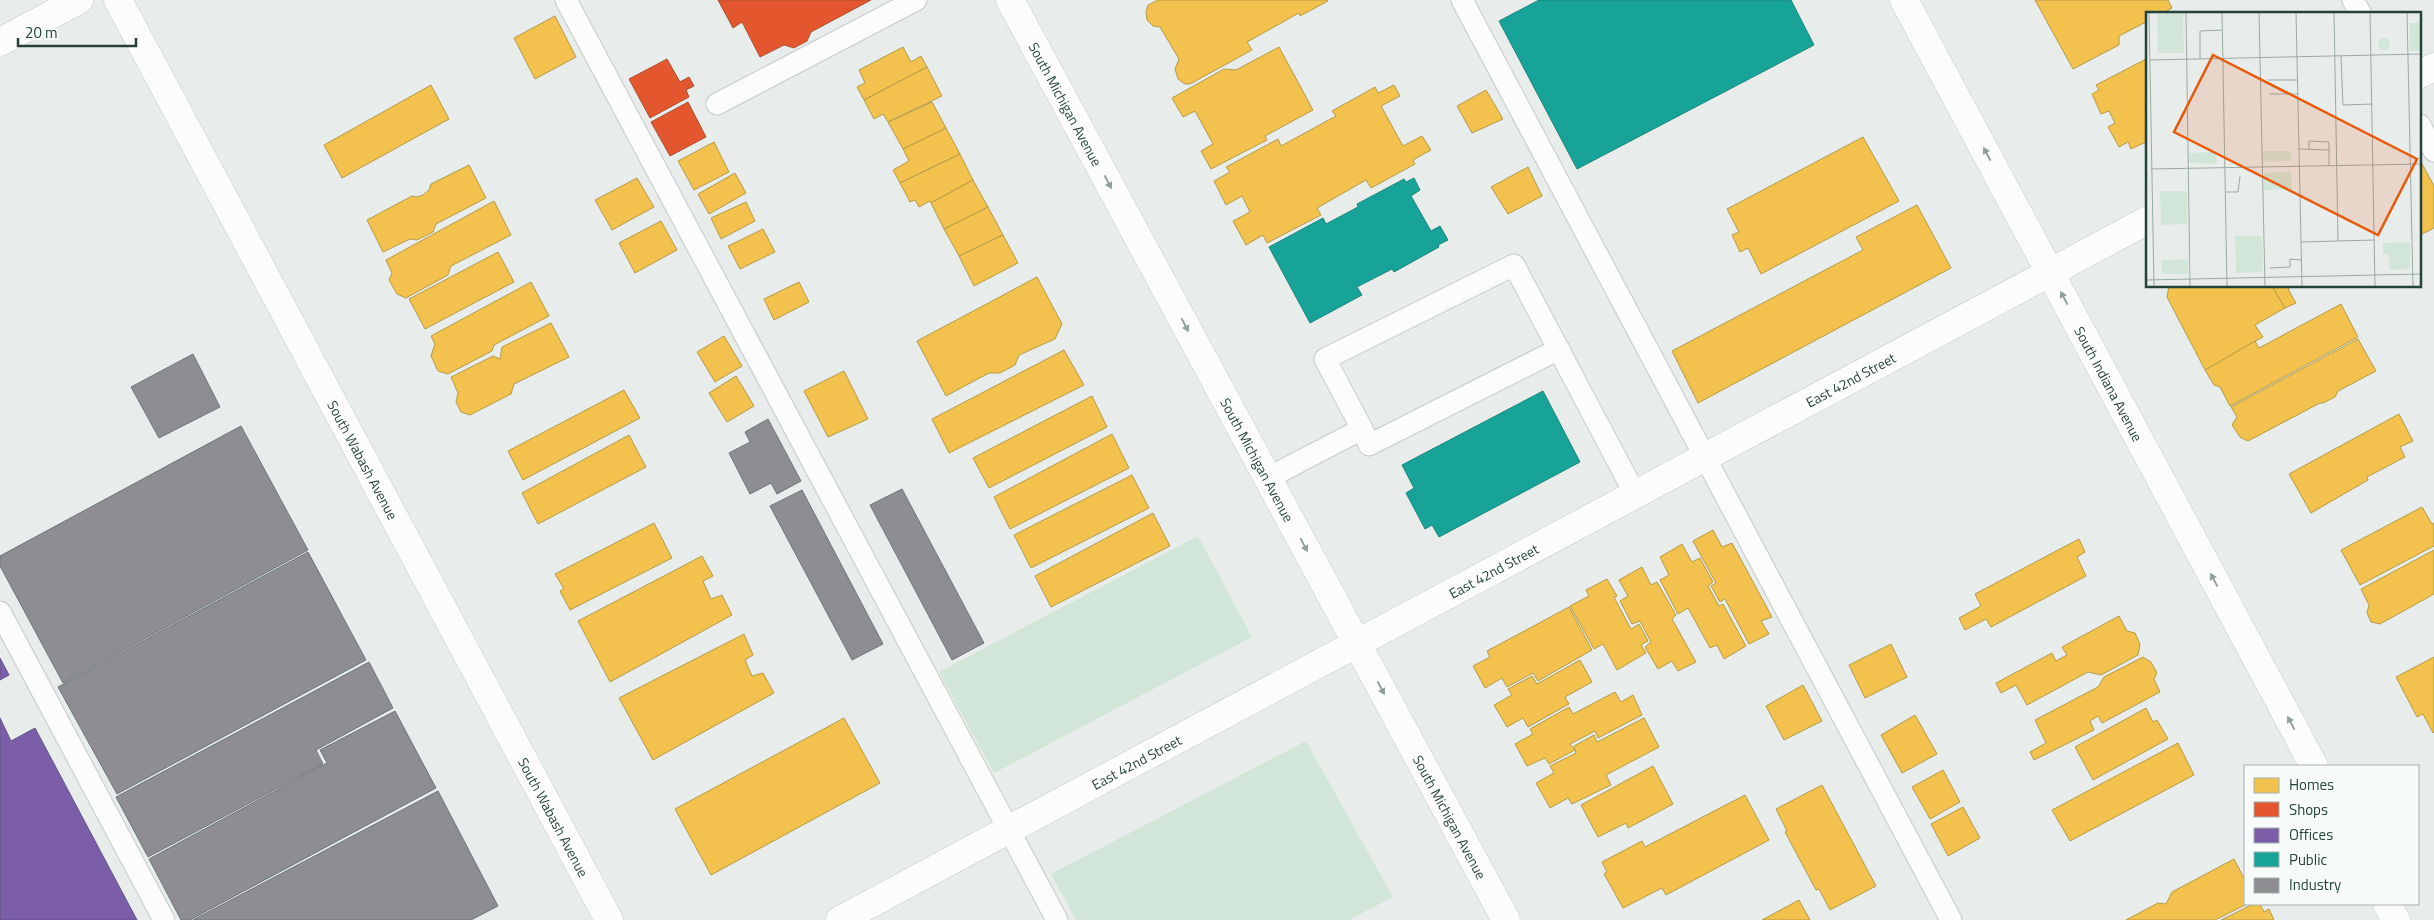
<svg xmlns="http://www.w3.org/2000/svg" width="2434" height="920" viewBox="0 0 2434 920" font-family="'Titillium Web',sans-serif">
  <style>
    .green { fill: #d1e6d8 }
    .homes { fill: #f2c14e; stroke: #b49b48 }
    .shops { fill: #e4572e; stroke: #aa5132 }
    .offices { fill: #7b5ea7; stroke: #615686 }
    .public { fill: #17a398; stroke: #1b867c }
    .industry { fill: #8d8d92; stroke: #6e7678 }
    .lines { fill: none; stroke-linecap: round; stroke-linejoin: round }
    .service-casing { stroke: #c5cac8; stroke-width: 23 }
    .minor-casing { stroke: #c5cac8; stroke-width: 29 }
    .tertiary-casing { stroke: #c5cac8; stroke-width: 29 }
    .service { stroke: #fcfcfc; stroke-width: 21 }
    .minor { stroke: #fcfcfc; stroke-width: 28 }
    .tertiary { stroke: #fcfcfc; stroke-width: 28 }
    .oneway { fill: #909f9b }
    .labels { text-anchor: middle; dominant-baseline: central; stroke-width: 5; stroke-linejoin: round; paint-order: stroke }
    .street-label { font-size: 14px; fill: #24423a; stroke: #f7fbf9 }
    .inset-road { fill: none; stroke: #9aa9a4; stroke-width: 1 }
    .view { fill: #e8590c; fill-opacity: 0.15; stroke: #e8590c; stroke-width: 2.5 }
    .inset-edge { fill: none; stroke: #24423a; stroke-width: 2.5 }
  </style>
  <rect width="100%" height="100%" fill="#e8edeb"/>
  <g class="green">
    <path d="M1198 536 1252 637 994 773 939 672Z"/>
    <path d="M1306 741 1393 897 1349 920H1076L1051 874Z"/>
  </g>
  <g class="homes">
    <path d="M1158 0H1327L1328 1 1300 16 1299 13 1247 42 1252 50 1190 84H1185L1178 79 1175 69 1179 59 1160 27 1153 26 1147 20 1146 12 1148 5Z"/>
    <path d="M2035 0H2168L2172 8 2161 14H2148V21L2119 36V45L2073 69Z"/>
    <path d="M555 16 576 57 535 79 514 38Z"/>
    <path d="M903 47 911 62 921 56 927 67 864 100 857 87 865 83 859 70Z"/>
    <path d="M1279 47 1313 110 1265 136 1267 140 1211 169 1201 151 1213 144 1195 111 1183 117 1172 98 1224 69 1236 70Z"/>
    <path d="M2148 58V141L2131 149 2128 142 2119 147 2108 127 2115 123 2109 111 2101 114 2092 94 2099 90 2096 85Z"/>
    <path d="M927 67 942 96 888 122 883 114 874 119 864 100Z"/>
    <path d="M431 85 449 119 342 178 324 145Z"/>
    <path d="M1394 85 1400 96 1381 106 1403 146 1422 136 1431 150 1413 160 1415 164 1371 188 1366 180 1317 208 1321 215 1267 243 1263 235 1246 245 1233 221 1250 212 1242 196 1226 205 1214 181 1230 172 1226 167 1278 139 1281 146 1336 116 1332 111 1375 87 1378 93Z"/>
    <path d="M1486 90 1503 119 1472 133 1457 106Z"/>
    <path d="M932 102 946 128 903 149 888 122Z"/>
    <path d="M946 128 960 154 900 183 893 170 909 161 903 149Z"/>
    <path d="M1863 137 1899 201 1761 274 1748 248 1740 252 1732 235 1739 232 1727 209Z"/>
    <path d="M714 142 729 172 694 190 678 161Z"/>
    <path d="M960 154 973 180 931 203 930 201 919 207 915 200 910 202 900 183Z"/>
    <path d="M2420 160 2434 186V228L2420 235Z"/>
    <path d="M469 165 486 198 436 224 433 232 417 240 410 239 383 252 367 220 412 196 417 197 423 195 429 190 431 184Z"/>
    <path d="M1528 167 1542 196 1508 214 1491 187Z"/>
    <path d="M735 173 746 193 709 214 698 194Z"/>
    <path d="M637 178 654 207 612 230 595 200Z"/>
    <path d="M973 180 988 207 944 229 931 203Z"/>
    <path d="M494 201 511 235 451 266 448 275 406 298 397 294 389 280 392 273 386 260Z"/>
    <path d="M746 202 755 221 721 239 711 218Z"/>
    <path d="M1917 205 1951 268 1698 403 1672 351 1863 250 1856 237Z"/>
    <path d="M988 207 1003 235 959 256 944 229Z"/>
    <path d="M661 221 677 250 635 273 619 243Z"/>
    <path d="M763 229 775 252 740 269 728 246Z"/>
    <path d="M1003 235 1018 263 974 286 959 256Z"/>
    <path d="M498 252 514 282 425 329 409 299Z"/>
    <path d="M1037 277 1062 324 1055 339 1019 355 1015 365 1000 373H989L946 396 917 341Z"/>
    <path d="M531 282 549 316 494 345 492 351 448 374 438 371 431 356 435 344 431 336Z"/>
    <path d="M799 282 809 302 774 320 764 299Z"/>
    <path d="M2169 286H2272L2285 308 2255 325 2263 337 2205 370 2167 297Z"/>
    <path d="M2272 286H2293L2288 289 2296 303 2285 308Z"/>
    <path d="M2341 304 2358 337 2230 406 2220 387 2214 385 2205 370 2255 341 2259 348Z"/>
    <path d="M551 323 569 357 514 384 511 394 470 415 461 412 456 402 458 393 451 377 493 356 500 359 502 347Z"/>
    <path d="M724 336 742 366 715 382 697 352Z"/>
    <path d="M2358 339 2376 371 2338 391 2335 397 2323 403H2320L2248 441 2240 437 2232 425 2237 417 2231 407Z"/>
    <path d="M1064 350 1084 385 949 453 932 419Z"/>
    <path d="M844 371 868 419 828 437 804 391Z"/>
    <path d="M736 376 754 406 727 422 709 393Z"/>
    <path d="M624 390 640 418 523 480 508 451Z"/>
    <path d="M1092 396 1107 427 989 488 973 458Z"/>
    <path d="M2399 414 2413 441 2400 447 2405 457 2367 477 2368 480 2311 513 2289 474Z"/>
    <path d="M1112 434 1129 468 1010 529 994 497Z"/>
    <path d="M629 435 646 467 538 524 522 493Z"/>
    <path d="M1132 475 1149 508 1031 568 1014 535Z"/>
    <path d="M2422 507 2432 524 2434 523V546L2360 585 2341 550Z"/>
    <path d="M1153 513 1170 546 1051 607 1035 576Z"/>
    <path d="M654 523 672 558 570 610 560 591 564 589 555 574Z"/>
    <path d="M1713 530 1722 547 1732 543 1772 617 1761 621 1769 634 1749 644 1725 599 1720 602 1711 586 1716 583 1693 541Z"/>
    <path d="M2079 539 2085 552 2077 557 2086 576 1991 627 1986 619 1965 630 1959 618 1981 606 1975 594Z"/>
    <path d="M1682 544 1692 562 1700 558 1713 582 1708 586 1719 606 1723 604 1746 646 1724 659 1717 645 1710 648 1688 608 1678 614 1660 580 1669 575 1660 557Z"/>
    <path d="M2434 550V594L2380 624 2371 622 2367 613 2369 605 2361 589Z"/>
    <path d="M702 556 713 576 703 581 711 599 722 595 732 615 610 682 578 621Z"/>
    <path d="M1642 567 1651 585 1657 582 1676 615 1672 619 1696 662 1678 671 1672 661 1658 669 1645 647 1651 642 1640 621 1632 624 1620 601 1628 596 1619 580Z"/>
    <path d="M1607 579 1617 596 1614 597 1631 629 1639 624 1648 641 1641 645 1646 653 1617 670 1603 644 1594 649 1570 606 1589 596 1586 590Z"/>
    <path d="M1569 607 1592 650 1538 681 1533 673 1507 687 1502 678 1485 688 1473 666 1490 657 1487 651Z"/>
    <path d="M2119 616 2127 631 2135 633 2140 644 2138 655 2101 675 2088 672 2027 705 2016 685 2001 693 1996 683 2052 653 2056 661 2067 655 2062 647Z"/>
    <path d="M744 634 753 655 745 660 752 676 763 673 774 693 653 760 619 698Z"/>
    <path d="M1891 644 1907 677 1865 698 1849 665Z"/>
    <path d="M2143 657 2151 662 2157 673 2154 679 2160 692 2102 723 2098 716 2090 721 2094 730 2034 760 2030 752 2046 743 2035 720 2098 687 2104 677Z"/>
    <path d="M2434 657V732L2433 733 2423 714 2417 717 2396 677Z"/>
    <path d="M1580 660 1592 682 1565 697 1569 704 1528 727 1523 718 1507 727 1494 705 1512 695 1508 689 1532 676 1537 684Z"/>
    <path d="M1803 685 1822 721 1784 740 1766 706Z"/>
    <path d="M1615 692 1621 702 1633 695 1642 715 1598 738 1595 731 1570 744 1575 750 1549 764 1545 758 1527 766 1515 744 1533 734 1530 729 1569 707 1573 714Z"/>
    <path d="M2146 708 2153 722 2157 720 2168 739 2093 780 2075 747Z"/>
    <path d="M1915 715 1937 754 1902 773 1881 735Z"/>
    <path d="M844 718 880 783 711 875 675 809Z"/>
    <path d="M1644 718 1659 747 1606 775 1611 785 1572 804 1568 798 1550 808 1536 783 1554 773 1550 766 1576 753 1574 746 1594 735 1597 742Z"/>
    <path d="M2178 743 2194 775 2070 841 2052 810Z"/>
    <path d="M1653 766 1673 804 1628 828 1626 823 1598 837 1581 805Z"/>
    <path d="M1943 770 1960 802 1930 819 1912 787Z"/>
    <path d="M1822 785 1876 886 1830 910 1819 889 1816 890 1785 832 1787 831 1776 809Z"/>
    <path d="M1745 795 1769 840 1666 895 1662 888 1623 908 1604 874 1607 872 1602 862 1642 841 1645 847Z"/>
    <path d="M1963 807 1980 838 1948 856 1931 824Z"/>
    <path d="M2234 859 2245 880V904H2247L2215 920H2126L2158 903 2166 904 2172 892Z"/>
    <path d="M1799 900 1810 920H1762Z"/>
    <path d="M2253 904H2260L2264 912 2269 909 2274 920H2221Z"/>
  </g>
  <g class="shops">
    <path d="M718 0H871L811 32 807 41 794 48 784 45 760 57 742 22 733 28Z"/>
    <path d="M667 59 680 82 689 77 694 86 686 90 689 97 650 118 629 79Z"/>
    <path d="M688 102 706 137 670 156 651 122Z"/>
  </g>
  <g class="offices">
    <path d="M0 658 9 675 0 680Z"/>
    <path d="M0 718 11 741 35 728 137 920H0Z"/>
  </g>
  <g class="public">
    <path d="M1539 0H1791L1814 45 1577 169 1499 21Z"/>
    <path d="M1414 178 1420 190 1411 196 1431 231 1440 226 1448 240 1438 245 1439 247 1394 272 1392 269 1357 287 1362 295 1310 323 1269 247 1323 218 1326 224 1358 207 1357 204 1404 179 1406 182Z"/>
    <path d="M1543 391 1580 462 1439 537 1432 525 1425 529 1406 493 1414 488 1402 465Z"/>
  </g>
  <g class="industry">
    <path d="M193 354 220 407 159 438 131 387Z"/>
    <path d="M768 419 801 481 777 494 771 483 750 494 729 453 750 442 745 432Z"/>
    <path d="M241 426 308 550 63 683 0 566V556Z"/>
    <path d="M902 489 984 643 952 660 870 505Z"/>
    <path d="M802 490 883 644 852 660 770 506Z"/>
    <path d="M308 552 366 660 117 794 58 687Z"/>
    <path d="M369 662 393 708 316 750 323 764 148 857 116 797Z"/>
    <path d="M395 711 436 788 190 920H181L149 859 327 763 320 750Z"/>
    <path d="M438 791 498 906 471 920H193Z"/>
  </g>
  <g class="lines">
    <defs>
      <g id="service">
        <path d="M566 0 1057 920"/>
        <path d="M1462 0 1951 920"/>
        <path d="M2353 0 2361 14"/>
        <path d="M717 104 916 0"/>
        <path d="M2420 125 2434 151"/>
        <path d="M1362 429 1325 359 1514 265 1635 494"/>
        <path d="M1268 478 1362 429 1369 445 1559 349"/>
        <path d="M0 612 164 920"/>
      </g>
      <g id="minor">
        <path id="s1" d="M118 0 609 920"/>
        <path d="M0 42 79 0"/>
        <path d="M2420 74 2434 67"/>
        <path id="s2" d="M840 920 2148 220"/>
      </g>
      <g id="tertiary">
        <path id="s3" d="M1010 0 1506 920"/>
        <path id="s4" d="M1904 0 2314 766"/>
        <path d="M2387 904 2396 920"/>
      </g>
    </defs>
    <use href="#service" class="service-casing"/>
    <use href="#minor" class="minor-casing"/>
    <use href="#tertiary" class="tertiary-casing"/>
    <use href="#service" class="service"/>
    <use href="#minor" class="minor"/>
    <use href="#tertiary" class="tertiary"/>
  </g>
  <defs><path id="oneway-solid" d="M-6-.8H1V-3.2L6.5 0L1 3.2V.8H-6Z" transform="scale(1.25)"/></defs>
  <g class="oneway">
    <use href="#oneway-solid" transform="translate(1987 154) rotate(-118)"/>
    <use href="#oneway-solid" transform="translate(1108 182) rotate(62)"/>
    <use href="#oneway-solid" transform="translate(2064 298) rotate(-118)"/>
    <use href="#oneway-solid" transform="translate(1185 325) rotate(62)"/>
    <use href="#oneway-solid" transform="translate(1304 545) rotate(62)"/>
    <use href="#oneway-solid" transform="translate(2214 580) rotate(-118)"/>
    <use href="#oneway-solid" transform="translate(1381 688) rotate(62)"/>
    <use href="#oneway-solid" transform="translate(2291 723) rotate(-118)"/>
  </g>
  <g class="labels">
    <g class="street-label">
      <text stroke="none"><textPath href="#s3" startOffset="118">South Michigan Avenue</textPath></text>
      <text stroke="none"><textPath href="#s2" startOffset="1146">East 42nd Street</textPath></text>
      <text stroke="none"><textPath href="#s4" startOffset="435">South Indiana Avenue</textPath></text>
      <text stroke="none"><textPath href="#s1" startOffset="521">South Wabash Avenue</textPath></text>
      <text stroke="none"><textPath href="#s3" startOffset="522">South Michigan Avenue</textPath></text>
      <text stroke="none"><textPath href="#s2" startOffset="741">East 42nd Street</textPath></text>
      <text stroke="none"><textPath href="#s2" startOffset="336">East 42nd Street</textPath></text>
      <text stroke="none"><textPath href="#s1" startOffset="926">South Wabash Avenue</textPath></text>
      <text stroke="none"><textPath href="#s3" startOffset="928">South Michigan Avenue</textPath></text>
    </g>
  </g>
  <g transform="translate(2146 12)">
    <rect width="275" height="275" fill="#e8edeb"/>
    <path d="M11 0H37L38 41H12ZM263 11H275V39H264ZM232 32a6 6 0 1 1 12 0a6 6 0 1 1-12 0ZM117 139H145V149L117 150ZM70 140 71 152 43 151V141ZM145 160 146 177 118 178V161ZM14 179H41V212L15 213ZM89 224H116L117 260 90 261ZM264 230V257L243 258V242H237V231ZM42 247V262H16L15 248Z" fill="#d1e6d8"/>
    <path class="inset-road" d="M3 0 8 275M40 0 44 275M76 0 81 275M113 0 119 275M150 0 156 275M188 0 192 229M224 0 229 275M261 0 267 275M195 44 197 93 226 92M54 47V19L77 18M4 48 275 42M122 68H151M123 82H152M153 137 183 138M163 137V129L183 130V154M5 157 275 152M80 180H92L94 164M155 230 229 228M124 256 144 255V247L155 248M0 268 275 262"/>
    <path class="view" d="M67 43 271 147 232 223 28 120Z"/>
    <rect width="275" height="275" class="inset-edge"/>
  </g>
  <rect x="2244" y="765" width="175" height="140" fill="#f7fbf9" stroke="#a3b1ad"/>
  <rect x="2254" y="778" width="25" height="15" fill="#f2c14e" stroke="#a3b1ad"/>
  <text x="2289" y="790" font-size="15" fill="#24423a">Homes</text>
  <rect x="2254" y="802" width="25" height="15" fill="#e4572e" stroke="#a3b1ad"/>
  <text x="2289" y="815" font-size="15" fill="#24423a">Shops</text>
  <rect x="2254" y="828" width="25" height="15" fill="#7b5ea7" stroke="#a3b1ad"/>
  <text x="2289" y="840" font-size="15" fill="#24423a">Offices</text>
  <rect x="2254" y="852" width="25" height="15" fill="#17a398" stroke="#a3b1ad"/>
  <text x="2289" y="865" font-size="15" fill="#24423a">Public</text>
  <rect x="2254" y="878" width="25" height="15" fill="#8d8d92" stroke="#a3b1ad"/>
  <text x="2289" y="890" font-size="15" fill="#24423a">Industry</text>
  <path d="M18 38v8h118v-8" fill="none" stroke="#24423a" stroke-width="2.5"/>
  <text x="25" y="38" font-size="15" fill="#24423a" stroke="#f7fbf9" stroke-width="4" paint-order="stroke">20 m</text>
</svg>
